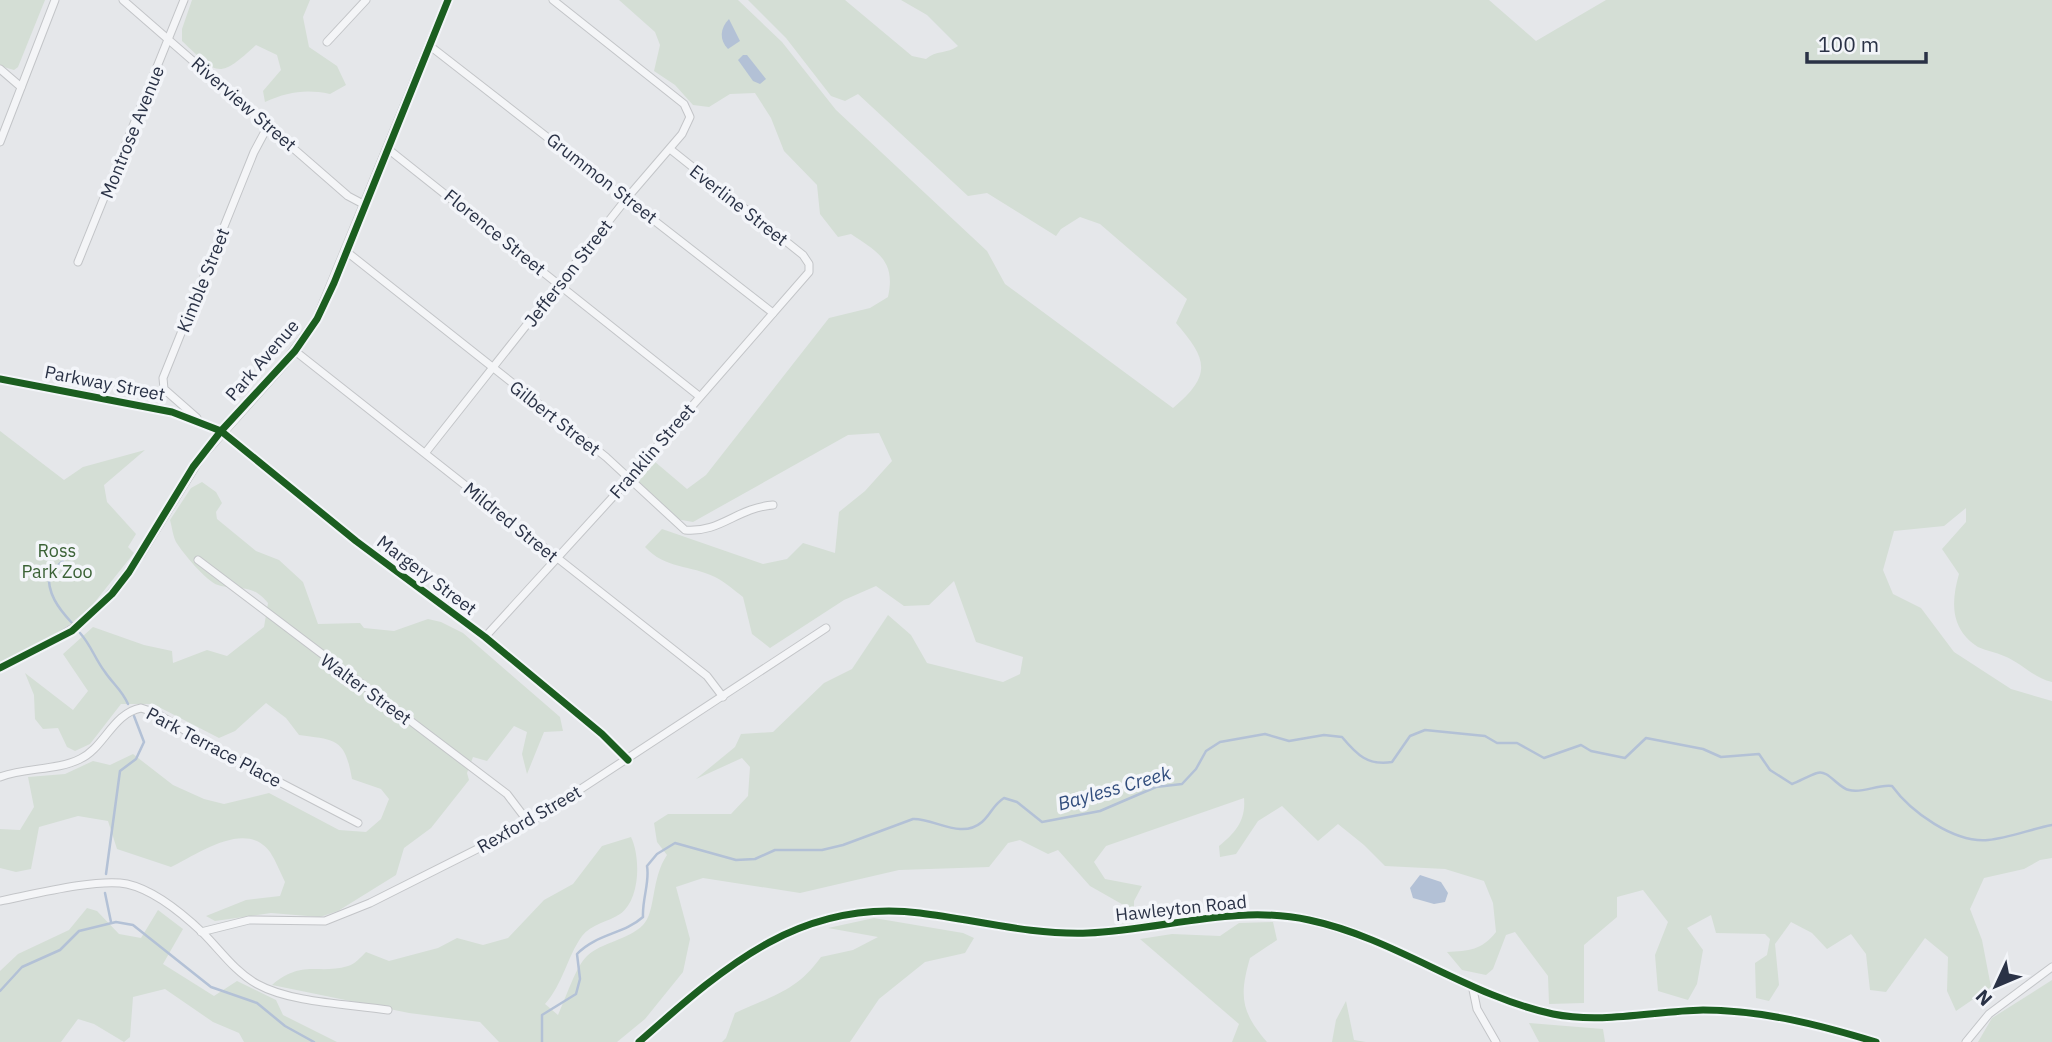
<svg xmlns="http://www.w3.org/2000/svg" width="2052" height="1042" viewBox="0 0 2052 1042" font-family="'IBM Plex Sans',sans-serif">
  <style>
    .green { fill: #d4ded5 }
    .water { fill: #b3c1d6 }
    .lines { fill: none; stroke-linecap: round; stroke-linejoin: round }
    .stream { stroke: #b3c1d6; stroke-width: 2.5 }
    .minor-casing { stroke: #c3c5c8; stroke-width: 9 }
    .tertiary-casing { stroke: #c3c5c8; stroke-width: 10 }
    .minor { stroke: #f4f5f7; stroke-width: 7 }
    .tertiary { stroke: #f4f5f7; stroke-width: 9 }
    .cycleway-casing { stroke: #f3f5f9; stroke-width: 11 }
    .cycleway { stroke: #1b5e20; stroke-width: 7 }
    .labels { text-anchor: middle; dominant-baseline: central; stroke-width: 7; stroke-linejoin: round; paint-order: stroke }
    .street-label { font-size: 18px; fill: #2a3246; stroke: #f3f5f9 }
    .park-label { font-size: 18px; fill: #3b6236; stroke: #f3f5f9 }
    .water-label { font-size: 19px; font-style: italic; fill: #314d7d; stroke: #f3f5f9 }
  </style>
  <rect width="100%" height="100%" fill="#e5e7ea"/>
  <g class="green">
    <path d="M0 0H45L18 67 14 70 0 66Z"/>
    <path d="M192 0H310L303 17 309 47 337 66 346 85 330 94C305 89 288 92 265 102L263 91 281 70 277 55 256 45C218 80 218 75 182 41V29Z"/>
    <path d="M619 0H738L782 42 836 110 987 251 1005 284 1173 408C1214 374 1206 358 1176 323L1187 299 1100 224 1080 217 1061 229 1056 236 987 193 968 196 858 94 845 101 831 96 786 38 748 0H845L912 56 926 59C936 50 947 54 958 46L927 15 901 0H1489L1536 41 1606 0H2052V682C2033 678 2022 663 2004 656 1996 652 1986 651 1978 647 1950 629 1951 602 1959 574L1942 549 1966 522V508L1944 526 1894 531 1883 570 1893 594 1921 608 1954 652 2011 689 2052 701V858L2040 860 2024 869 1984 878 1970 909 1982 940 1991 987 1956 1011 1947 991 1948 957 1925 938 1886 992 1870 990 1866 954 1851 934 1827 949 1812 933 1791 922 1775 944 1779 985 1769 1001 1756 998 1755 963 1767 955 1770 939 1765 934 1716 933 1711 915 1687 928 1703 950 1697 984 1688 1000 1658 991 1655 955 1668 922 1643 890 1617 897V917L1584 945V1003L1549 1004 1548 976 1515 932 1506 935 1493 969 1486 975 1462 970 1447 952C1469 951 1482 950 1496 932L1493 903 1484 881 1445 869 1385 866 1364 845 1338 824 1318 841 1282 806 1258 821 1236 854 1220 857 1219 846C1236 832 1246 820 1244 798L1106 846 1094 862 1105 879 1142 886 1134 901V911L1090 886 1058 850 1048 854 1020 840 1008 843 989 867 899 870 800 893 703 878 676 887 690 939 683 972 645 1019 617 1042H499L480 1022 409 1013 272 985C303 959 318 975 348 966 354 965 361 957 366 952L389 961 438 948 457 938 483 945 508 938 544 900 573 884 602 846 631 837C641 858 640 900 620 914 608 922 591 924 582 936 567 957 563 984 545 1004L558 1015C565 1000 576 966 587 956 602 942 628 940 643 925 656 912 651 878 667 855L657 842 654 823 668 814H731L748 796 750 767 742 758 696 779 735 747 741 734 773 732 824 683 852 669 888 615 911 635 927 663 1003 682 1020 674 1023 657 976 642 954 581 929 605 904 606 876 586 844 600 770 648 752 634 743 597C734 590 725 582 715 577 691 565 665 569 645 547L662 529 763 564 787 559 803 543 835 553 839 512 865 491 892 461 879 433 848 435 693 522 676 519 636 482 654 461 687 489 706 475 829 318 870 308 888 297C896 261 878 252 851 234L838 237 820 214 817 185 784 151 771 118 755 93 730 94 709 107 693 105 675 85 654 71 660 45 655 32Z"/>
    <path d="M0 431 64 480 83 467 145 450 104 485 107 502 136 534 128 547 134 553 90 608 52 638 0 662Z"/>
    <path d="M202 482 216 492 222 503 216 512 217 519 256 551 279 560 303 582 318 624 360 623 364 628 394 631 428 619 441 622 463 633 560 717 563 731 544 732 527 774 522 754 527 732 514 726 487 761 473 757 467 773 469 780 431 828 404 848 396 875 338 911 320 917 271 913 215 921 206 916 246 900 280 896 285 882C280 872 276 861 270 852 246 819 198 854 171 867L117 849 108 821 78 816 39 827 31 869 16 872 0 868V829L20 830 34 807 28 777 65 774 93 761 110 765 133 754 173 785 204 799 224 804 269 793 339 830 366 832 381 819 389 799 381 789 352 779C345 739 337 740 299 735L286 718 266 703 235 731 219 738 153 704H121L90 744 75 751 67 747 58 728 43 729 35 719 34 695 25 673 73 710 88 691 63 654 93 627 144 645 172 651 173 663 207 650 227 656 264 627 268 603C250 582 241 592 218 585 207 582 182 552 176 542 173 536 172 527 170 520L191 488Z"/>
    <path d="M87 908 97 911 119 934 141 938 158 910 183 929 163 964 214 996 237 981 276 1000 283 1015 337 1042H244L239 1033 213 1022 165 989 133 997 130 1037 124 1042 94 1024 78 1019 61 1042H0V971L18 954 69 930Z"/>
    <path d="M874 918 963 933 974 938 965 953 925 962 879 999 850 1042H722L726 1038 735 1013C771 996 796 992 821 957L853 950 878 937 828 928Z"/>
    <path d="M1273 922 1277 940 1250 958C1239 996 1241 1012 1267 1042H1232L1239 1024 1140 939 1172 934 1220 936 1239 923Z"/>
    <path d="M2052 980V1042H1978L1992 1018Z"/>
    <path d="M1346 1001 1354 1040 1366 1042H1332L1336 1020Z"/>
    <path d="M1529 1023 1603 1029 1605 1042H1539Z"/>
  </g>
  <g class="water">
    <path d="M729 19 740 41 728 49C719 40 720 28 729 19Z"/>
    <path d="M743 55H747L766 79 760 84 753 81 738 60Z"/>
    <path d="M1420 875 1441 882 1448 893 1445 902 1434 904 1413 898 1410 888Z"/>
  </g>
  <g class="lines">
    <g class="stream">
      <path d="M63 561 49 573C47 593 58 608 72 623"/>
      <path d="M80 633C91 645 95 659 105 672 113 684 122 690 128 704"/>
      <path d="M106 874 120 771 136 759 144 742 134 716"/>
      <path d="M105 893 111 922"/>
      <path d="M0 991 22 967 60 950 79 931 116 922 133 925 211 987 257 1003 285 1026 314 1042"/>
      <path d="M542 1042V1015L576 994 580 979 577 954C596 934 624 934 643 917 642 899 650 882 647 866L657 854 675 843 736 860 755 859 775 850H822L843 845 913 819C934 818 961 840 982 822 991 814 993 805 1004 798L1017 802 1042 822 1100 811 1156 787 1182 784 1196 769 1206 751 1220 742 1265 734 1289 741 1324 735 1342 737C1357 755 1368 766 1392 762L1410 736 1425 730 1485 736 1497 743H1517L1544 758 1581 745 1591 751 1625 758 1646 738 1703 749 1721 757 1759 754 1770 770 1792 784C1800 781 1808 776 1817 773 1828 769 1838 788 1849 790 1863 794 1877 784 1892 786 1911 812 1954 843 1988 840 2009 838 2031 829 2052 825"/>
    </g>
    <defs>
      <g id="minor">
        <path d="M123 0 348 196 365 205"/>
        <path d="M327 42 366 0"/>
        <path d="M430 46 773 313"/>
        <path d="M0 69 21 87"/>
        <path d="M0 142 55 0"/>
        <path d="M388 149 699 396"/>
        <path d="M347 252 606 457 685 530C721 533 736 508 773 505"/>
        <path d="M78 262 184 0"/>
        <path d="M295 351 707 676 723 697"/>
        <path d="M0 379 172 412 221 431 356 541 485 637 602 734 628 760"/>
        <path d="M197 418 164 389 163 378 254 152 269 124"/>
        <path d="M426 452 627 198 682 134 690 117 684 104 553 0"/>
        <path d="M198 560 507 794 529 823"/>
        <path d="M485 637 611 499 809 272V264L803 255 670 149"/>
        <path d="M0 668C66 637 99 617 140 555"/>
        <path d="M0 777C25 767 56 771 80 759 104 748 113 713 141 708L156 713 214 748 358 823"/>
        <path d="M0 901C31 895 97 878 127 884 154 890 183 914 203 933 220 950 235 972 257 984 291 1003 349 1004 388 1010"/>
        <path d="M201 932 249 920 325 921 370 903 529 823 826 628"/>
        <path d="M1472 985 1477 1009 1496 1042"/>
        <path d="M1966 1042 1989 1014 2052 967"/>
      </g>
      <g id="tertiary">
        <path d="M140 555 200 458 284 364 317 319 448 0"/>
        <path d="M639 1042C722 969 799 898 920 913 977 920 1030 935 1088 933 1162 930 1236 904 1309 920 1395 938 1468 996 1553 1014 1602 1024 1654 1011 1703 1010 1762 1010 1820 1025 1876 1042"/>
      </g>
    </defs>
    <use href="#minor" class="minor-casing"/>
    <use href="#tertiary" class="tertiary-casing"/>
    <use href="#minor" class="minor"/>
    <use href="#tertiary" class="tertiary"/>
    <defs>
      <g id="cycleway">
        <path d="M0 379 172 412 221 431 356 541 485 637 602 734 628 760"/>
        <path d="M0 668 72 631 112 594 129 572 193 467 221 431 295 351 317 319 334 283 448 0"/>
        <path d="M639 1042C722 969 799 898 920 913 977 920 1030 935 1088 933 1162 930 1236 904 1309 920 1395 938 1468 996 1553 1014 1602 1024 1654 1011 1703 1010 1762 1010 1820 1025 1876 1042"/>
      </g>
    </defs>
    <use href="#cycleway" class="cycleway-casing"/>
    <use href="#cycleway" class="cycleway"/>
  </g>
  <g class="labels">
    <g class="street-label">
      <text transform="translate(244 104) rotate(41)">Riverview Street</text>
      <text transform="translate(132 132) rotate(-68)">Montrose Avenue</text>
      <text transform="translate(602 178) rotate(38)">Grummon Street</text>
      <text transform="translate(739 205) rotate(38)">Everline Street</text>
      <text transform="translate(495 232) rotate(39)">Florence Street</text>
      <text transform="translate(568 273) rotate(-52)">Jefferson Street</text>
      <text transform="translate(203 280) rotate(-68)">Kimble Street</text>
      <text transform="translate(262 360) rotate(-49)">Park Avenue</text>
      <text transform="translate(105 383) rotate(11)">Parkway Street</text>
      <text transform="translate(555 418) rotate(38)">Gilbert Street</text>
      <text transform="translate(652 451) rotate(-49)">Franklin Street</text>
      <text transform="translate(511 522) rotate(39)">Mildred Street</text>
      <text transform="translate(427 575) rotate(37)">Margery Street</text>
      <text transform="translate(366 689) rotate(36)">Walter Street</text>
      <text transform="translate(214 747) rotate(28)">Park Terrace Place</text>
      <text transform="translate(529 819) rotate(-30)">Rexford Street</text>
      <text transform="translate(1181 908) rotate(-6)">Hawleyton Road</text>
    </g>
    <g class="park-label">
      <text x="57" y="550">Ross<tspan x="57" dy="21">Park Zoo</tspan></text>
    </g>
    <g class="water-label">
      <text transform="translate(1114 788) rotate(-16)">Bayless Creek</text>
    </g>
  </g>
  <g transform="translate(1996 986) rotate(226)" stroke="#f3f5f9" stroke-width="5" paint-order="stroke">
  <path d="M0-5L12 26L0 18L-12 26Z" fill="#2a3246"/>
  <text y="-10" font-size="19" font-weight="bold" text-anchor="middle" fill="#2a3246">N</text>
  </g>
  <path d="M1807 52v10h119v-10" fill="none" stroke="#2a3246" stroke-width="3.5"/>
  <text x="1818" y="52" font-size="21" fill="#2a3246" stroke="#f3f5f9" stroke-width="5" paint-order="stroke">100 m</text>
</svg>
